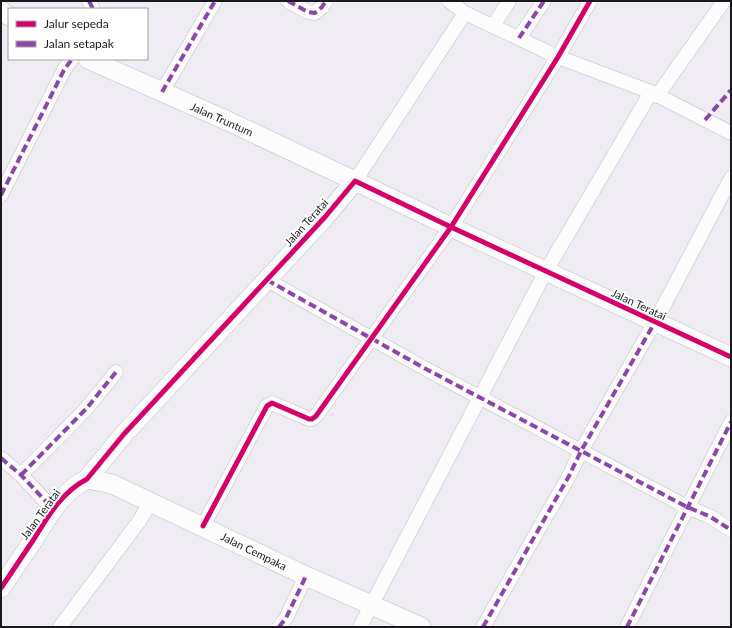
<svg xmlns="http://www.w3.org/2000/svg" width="732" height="628" viewBox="0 0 732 628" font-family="Lato,sans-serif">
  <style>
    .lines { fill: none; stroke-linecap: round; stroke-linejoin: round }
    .street-casing { stroke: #c1bfc5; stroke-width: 15 }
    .secondary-casing { stroke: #c1bfc5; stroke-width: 20 }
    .street { stroke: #fdfcfd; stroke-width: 14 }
    .secondary { stroke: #fdfcfd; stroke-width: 19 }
    .quiet { stroke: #8e44ad; stroke-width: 4; stroke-dasharray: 8 4; stroke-linecap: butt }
    .cycleway-casing { stroke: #fff; stroke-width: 8 }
    .cycleway { stroke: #d6006c; stroke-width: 5 }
    .labels { text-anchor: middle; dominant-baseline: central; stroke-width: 4; stroke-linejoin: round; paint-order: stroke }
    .street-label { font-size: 11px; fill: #1a191d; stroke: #fff }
  </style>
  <rect width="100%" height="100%" fill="#efecf4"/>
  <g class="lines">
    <defs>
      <g id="street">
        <path d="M89 1 93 9"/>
        <path d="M288 1 308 12 315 13 322 7 326 1"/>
        <path d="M449 1 465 13 558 57 651 92 731 133"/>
        <path d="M493 26 509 1"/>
        <path d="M519 38 544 1"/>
        <path d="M162 92 215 1"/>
        <path d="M657 96 724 1"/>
        <path d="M355 181 465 13"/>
        <path d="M1 195 64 70 72 59"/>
        <path d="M267 280 426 369 687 507 709 516 731 530"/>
        <path d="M1 458 21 475 53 509"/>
        <path d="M21 475 86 409 116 372"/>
        <path d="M203 526 267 406 272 403 309 419H312L316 416 451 227 558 57 590 1"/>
        <path d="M60 627 140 520 150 502"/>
        <path d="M279 627 286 618 306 576"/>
        <path d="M360 627 546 271 651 92"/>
        <path d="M483 627 569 476 581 451 655 322 731 178"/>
        <path d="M627 627 731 422"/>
      </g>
      <g id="secondary">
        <path d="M1 11 9 16"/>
        <path d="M88 59 230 122 355 181"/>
        <path d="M87 479 112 484 306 576 421 627"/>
        <path d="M1 588C12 572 23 555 34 539 48 516 62 492 87 479L124 434 325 217 355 181 453 228 731 357"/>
      </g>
    </defs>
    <use href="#street" class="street-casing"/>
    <use href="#secondary" class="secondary-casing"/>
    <use href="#street" class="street"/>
    <use href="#secondary" class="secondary"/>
    <g class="quiet">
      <path d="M89 1 93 9"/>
      <path d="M288 1 308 12 315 13 322 7 326 1"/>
      <path d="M519 38 544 1"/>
      <path d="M162 92 215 1"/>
      <path d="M705 120 731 90"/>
      <path d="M1 195 64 70 72 59"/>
      <path d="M267 280 426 369 687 507 709 516 731 530"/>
      <path d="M1 458 21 475 53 509"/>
      <path d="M21 475 86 409 116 372"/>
      <path d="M279 627 286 618 306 576"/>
      <path d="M483 627 569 476 581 451 655 322"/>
      <path d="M627 627 731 422"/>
    </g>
    <defs>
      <g id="cycleway">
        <path d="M203 526 267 406 272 403 309 419H312L316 416 451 227 558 57 590 1"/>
        <path d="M1 588C12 572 23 555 34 539 48 516 62 492 87 479L124 434 325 217 355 181 453 228 731 357"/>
      </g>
    </defs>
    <use href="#cycleway" class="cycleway-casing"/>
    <use href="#cycleway" class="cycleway"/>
  </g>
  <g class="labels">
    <g class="street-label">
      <text transform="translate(222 119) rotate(24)">Jalan Truntum</text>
      <text transform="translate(306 222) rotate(-48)">Jalan Teratai</text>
      <text transform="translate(639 304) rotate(25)">Jalan Teratai</text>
      <text transform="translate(40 514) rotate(-54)">Jalan Teratai</text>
      <text transform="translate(254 551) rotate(26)">Jalan Cempaka</text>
    </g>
  </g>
  <rect width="732" height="628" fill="none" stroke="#1a191d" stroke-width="4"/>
  <rect x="8" y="8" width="140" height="52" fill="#ffffff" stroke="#a3a3a5"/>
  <rect x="16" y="21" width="20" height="6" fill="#d6006c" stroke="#a3a3a5"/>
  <text x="44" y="28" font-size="12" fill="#1a191d">Jalur sepeda</text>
  <rect x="16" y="41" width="20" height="6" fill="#8e44ad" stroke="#a3a3a5"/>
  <text x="44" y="48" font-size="12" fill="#1a191d">Jalan setapak</text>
</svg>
